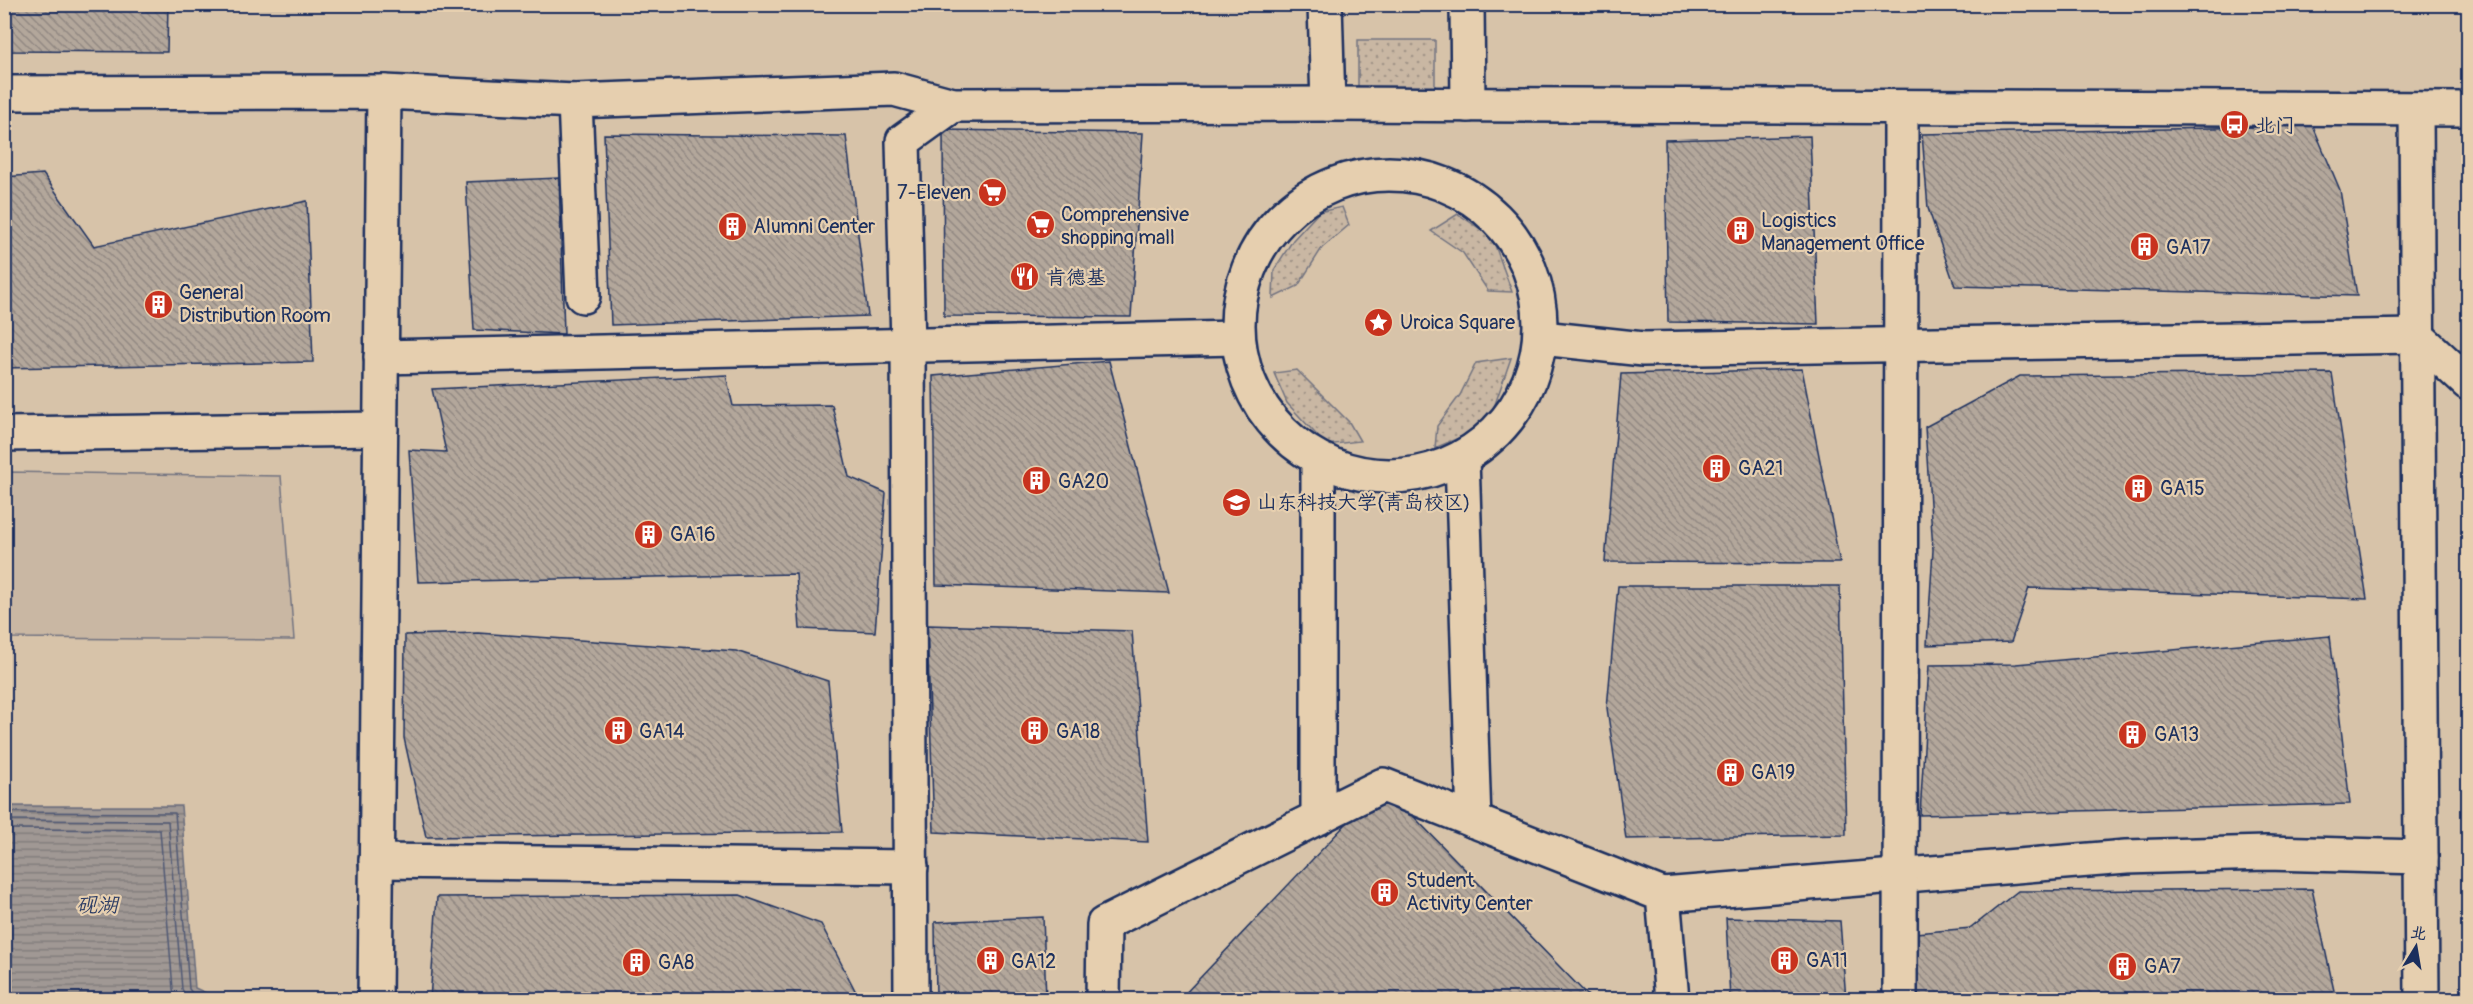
<svg xmlns="http://www.w3.org/2000/svg" width="2473" height="1004" viewBox="0 0 2473 1004" font-family="Pangolin,'LXGW WenKai TC',sans-serif">
  <style>
    .built { fill: #d7c3a9 }
    .grass { fill: url(#grass-dots); stroke: #727380; stroke-width: 1.5 }
    .green { fill: #c9b7a3; stroke: #727380; stroke-width: 1.5 }
    .water { fill: url(#water-rules); stroke: #6b6e7e; stroke-width: 1.5 }
    .lines { fill: none; stroke-linecap: round; stroke-linejoin: round }
    .shore { stroke: #505974; stroke-width: 1.5 }
    .building { fill: url(#building-back-hatch); stroke: #1b2f5e; stroke-width: 1.5 }
    .minor-casing { stroke: #1b2f5e; stroke-width: 38 }
    .minor { stroke: #e6cfaf; stroke-width: 33 }
    .labels { text-anchor: middle; dominant-baseline: central; stroke-width: 4.5; stroke-linejoin: round; paint-order: stroke }
    .poi-label { font-size: 20px; fill: #1b2f5e; stroke: #e6cfaf; text-anchor: start }
    .water-label { font-size: 21px; font-style: italic; fill: #2f3f66; stroke: #e6cfaf }
  </style>
  <defs>
    <pattern id="grass-dots" width="8" height="8" patternUnits="userSpaceOnUse" patternTransform="scale(1.5)"><rect width="8" height="8" fill="#c9b7a3"/><path d="M2 2h.1M6 6h.1" fill="none" stroke="#a29588" stroke-width="1.8" stroke-linecap="round"/></pattern>
    <pattern id="water-rules" width="6" height="5" patternUnits="userSpaceOnUse" patternTransform="scale(1.5)"><rect width="6" height="5" fill="#a09894"/><path d="M0 2.5h6" fill="none" stroke="#827c7c"/></pattern>
    <pattern id="building-back-hatch" width="6" height="6" patternUnits="userSpaceOnUse" patternTransform="scale(1.5)"><rect width="6" height="6" fill="#b3a79b"/><path d="M-1 5l2 2M0 0l6 6M5-1l2 2" fill="none" stroke="#918882"/></pattern>
  </defs>
  <rect width="100%" height="100%" fill="#e6cfaf"/>
  <filter id="ink" filterUnits="userSpaceOnUse"><feTurbulence type="fractalNoise" baseFrequency=".0167" numOctaves="2"/><feDisplacementMap in="SourceGraphic" scale="12" xChannelSelector="R" yChannelSelector="G"/><feConvolveMatrix kernelMatrix="1 2 1 2 8 2 1 2 1" color-interpolation-filters="sRGB"/></filter>
  <g filter="url(#ink)">
    <rect class="built" x="5" y="5" width="2463" height="994"/>
    <g class="grass">
      <path d="M1358 40H1435V93L1358 92Z"/>
      <path d="M1342 207 1349 225 1322 248 1298 286 1273 298 1274 270 1293 240 1319 212Z"/>
      <path d="M1458 214 1492 237 1512 292 1488 291 1463 253 1431 231Z"/>
      <path d="M1511 358 1492 413 1475 431 1435 448 1437 426 1460 395 1476 363Z"/>
      <path d="M1297 370 1349 422 1360 441 1326 445 1287 403 1274 373Z"/>
    </g>
    <path class="green" d="M5 472 281 476 294 640 5 638Z"/>
    <path class="water" d="M5 806H181L195 988 219 999H5Z"/>
    <g class="lines">
      <g class="shore">
        <path d="M4 812 175 813 189 989 193 994 205 1000"/>
        <path d="M4 820 168 821 182 989 188 1000"/>
        <path d="M4 829 160 830 173 989 176 1000"/>
      </g>
    </g>
    <g class="building">
      <path d="M4 4H168L167 52 4 51Z"/>
      <path d="M2313 126 2340 190 2357 296 1955 286 1928 208 1922 134Z"/>
      <path d="M943 130 1143 133 1131 317 944 316Z"/>
      <path d="M604 134 846 136 868 316 611 325Z"/>
      <path d="M1810 136 1818 324 1668 322 1665 140Z"/>
      <path d="M43 174 94 246 307 201 313 362 4 368V177Z"/>
      <path d="M559 178 564 334 474 330 466 182Z"/>
      <path d="M1109 361 1169 593 936 585 933 376Z"/>
      <path d="M1802 369 1840 563 1605 562 1621 374Z"/>
      <path d="M2332 373 2367 599 2029 588 2011 642 1927 645 1933 550 1925 427 2020 376Z"/>
      <path d="M726 375 733 406 832 405 849 477 886 493 875 632 800 629 796 574 418 582 409 450 446 452 432 389Z"/>
      <path d="M1618 586H1840L1846 835 1626 839 1607 708Z"/>
      <path d="M927 625 1132 631 1148 842 934 832Z"/>
      <path d="M478 633 736 651 828 681 842 832 426 837 404 738 405 635Z"/>
      <path d="M2330 636 2350 804 1920 815 1929 665 2016 664Z"/>
      <path d="M1383 785 1592 1000H1179Z"/>
      <path d="M2312 889 2336 1000H1918L1916 933 1971 928 2018 891Z"/>
      <path d="M740 895 821 924 860 1000H430L437 897Z"/>
      <path d="M1043 917 1046 1000H936L935 922Z"/>
      <path d="M1726 918 1840 921 1846 1000H1730Z"/>
    </g>
    <g class="lines">
      <defs>
        <g id="minor">
          <path d="M1325 4 1328 104"/>
          <path d="M1467 4 1468 105"/>
          <path d="M4 93 384 92 575 101 894 89 953 105 1328 104 2468 109"/>
          <path d="M575 101 583 296"/>
          <path d="M2416 109 2422 1000"/>
          <circle cx="1389" cy="325" r="151"/>
          <path d="M1542 338 1643 349 2417 336 2468 383"/>
          <path d="M381 357 1237 338"/>
          <path d="M4 434 381 429"/>
          <path d="M1318 459V818"/>
          <path d="M1462 459 1474 821"/>
          <path d="M376 861 911 867"/>
          <path d="M1663 895 2126 857 2266 853 2421 857"/>
          <path d="M375 1000 384 92"/>
          <path d="M911 1000 908 346 903 141 953 105"/>
          <path d="M1103 1000 1104 924 1383 785 1663 895 1672 1000"/>
          <path d="M1900 1000 1901 107"/>
        </g>
      </defs>
      <use href="#minor" class="minor-casing"/>
      <use href="#minor" class="minor"/>
    </g>
  </g>
  <defs>
    <symbol id="bus-disc" viewBox="-11 -11 22 22"><circle r="9.5" fill="#c8321e" stroke="#e6cfaf"/><path d="M-5-6H5V4H4V6H2V4H-2V6H-4V4H-5ZM-3.5-4V0h7V-4ZM-3.5 1.2v1.5H-2V1.2ZM2 1.2v1.5H3.5V1.2Z" fill="#fff"/></symbol>
    <symbol id="supermarket-disc" viewBox="-11 -11 22 22"><circle r="9.5" fill="#c8321e" stroke="#e6cfaf"/><path d="M-6-5.5h2.5l.6 2H6L4.5 2H-2.5L-4.4-4H-6ZM-1.5 3.2a1.3 1.3 0 1 0 .1 0ZM3 3.2a1.3 1.3 0 1 0 .1 0Z" fill="#fff"/></symbol>
    <symbol id="building-disc" viewBox="-11 -11 22 22"><circle r="9.5" fill="#c8321e" stroke="#e6cfaf"/><path d="M-4-6H4V6H1V3H-1V6H-4ZM-2.5-4.3h1.7v1.8h-1.7ZM.8-4.3h1.7v1.8H.8ZM-2.5-1h1.7V.8h-1.7ZM.8-1h1.7V.8H.8Z" fill="#fff"/></symbol>
    <symbol id="restaurant-disc" viewBox="-11 -11 22 22"><circle r="9.5" fill="#c8321e" stroke="#e6cfaf"/><path d="M-5-6h1v4h1v-4h1v4h1v-4h1v5L-1.5 .5V6h-2V.5L-5-1ZM5-6V6H3V1.5H1.5Q1.5-4 5-6Z" fill="#fff"/></symbol>
    <symbol id="sight-disc" viewBox="-11 -11 22 22"><circle r="9.5" fill="#c8321e" stroke="#e6cfaf"/><path d="M0-6L1.8-2.2L6-1.7L2.9 1.2L3.7 5.4L0 3.3L-3.7 5.4L-2.9 1.2L-6-1.7L-1.8-2.2Z" fill="#fff"/></symbol>
    <symbol id="university-disc" viewBox="-11 -11 22 22"><circle r="9.5" fill="#c8321e" stroke="#e6cfaf"/><path d="M0-5L7-2L0 1L-7-2ZM-4 1L0 2.5L4 1V4Q0 6-4 4Z" fill="#fff"/></symbol>
  </defs>
  <g fill-rule="evenodd">
    <use href="#bus-disc" x="2218" y="108" width="33" height="33"/>
    <use href="#supermarket-disc" x="976" y="176" width="33" height="33"/>
    <use href="#supermarket-disc" x="1024" y="208" width="33" height="33"/>
    <use href="#building-disc" x="716" y="210" width="33" height="33"/>
    <use href="#building-disc" x="1724" y="214" width="33" height="33"/>
    <use href="#building-disc" x="2128" y="230" width="33" height="33"/>
    <use href="#restaurant-disc" x="1008" y="260" width="33" height="33"/>
    <use href="#building-disc" x="142" y="288" width="33" height="33"/>
    <use href="#sight-disc" x="1362" y="306" width="33" height="33"/>
    <use href="#building-disc" x="1700" y="452" width="33" height="33"/>
    <use href="#building-disc" x="1020" y="464" width="33" height="33"/>
    <use href="#building-disc" x="2122" y="472" width="33" height="33"/>
    <use href="#university-disc" x="1220" y="486" width="33" height="33"/>
    <use href="#building-disc" x="632" y="518" width="33" height="33"/>
    <use href="#building-disc" x="602" y="714" width="33" height="33"/>
    <use href="#building-disc" x="1018" y="714" width="33" height="33"/>
    <use href="#building-disc" x="2116" y="718" width="33" height="33"/>
    <use href="#building-disc" x="1714" y="756" width="33" height="33"/>
    <use href="#building-disc" x="1368" y="876" width="33" height="33"/>
    <use href="#building-disc" x="1768" y="944" width="33" height="33"/>
    <use href="#building-disc" x="974" y="944" width="33" height="33"/>
    <use href="#building-disc" x="620" y="946" width="33" height="33"/>
    <use href="#building-disc" x="2106" y="950" width="33" height="33"/>
  </g>
  <g class="labels">
    <g class="poi-label">
      <text x="2255" y="125">北门</text>
      <text x="971" y="192" text-anchor="end">7-Eleven</text>
      <text x="1061" y="214">Comprehensive<tspan x="1061" dy="23">shopping mall</tspan></text>
      <text x="1761" y="220">Logistics<tspan x="1761" dy="23">Management Office</tspan></text>
      <text x="753" y="226">Alumni Center</text>
      <text x="2166" y="247">GA17</text>
      <text x="1046" y="277">肯德基</text>
      <text x="179" y="292">General<tspan x="179" dy="23">Distribution Room</tspan></text>
      <text x="1400" y="322">Uroica Square</text>
      <text x="1738" y="468">GA21</text>
      <text x="1058" y="481">GA20</text>
      <text x="2160" y="488">GA15</text>
      <text x="1257" y="502">山东科技大学(青岛校区)</text>
      <text x="670" y="534">GA16</text>
      <text x="639" y="731">GA14</text>
      <text x="1056" y="731">GA18</text>
      <text x="2154" y="734">GA13</text>
      <text x="1751" y="772">GA19</text>
      <text x="1406" y="880">Student<tspan x="1406" dy="23">Activity Center</tspan></text>
      <text x="1806" y="960">GA11</text>
      <text x="1011" y="961">GA12</text>
      <text x="658" y="962">GA8</text>
      <text x="2144" y="966">GA7</text>
    </g>
    <g class="water-label">
      <text x="97" y="905">砚湖</text>
    </g>
  </g>
  <rect width="2473" height="1004" fill="none" stroke="#e6cfaf" stroke-width="24"/>
  <rect x="12" y="12" width="2449" height="980" fill="none" stroke="#1b2f5e" stroke-width="2" filter="url(#ink)"/>
  <g transform="translate(2416 947) rotate(11)" stroke="#e6cfaf" stroke-width="4.5" paint-order="stroke">
  <path d="M0-4.5L10 22L0 15L-10 22Z" fill="#1b2f5e"/>
  <text y="-9" font-size="16" font-weight="bold" text-anchor="middle" fill="#1b2f5e">北</text>
  </g>
</svg>
